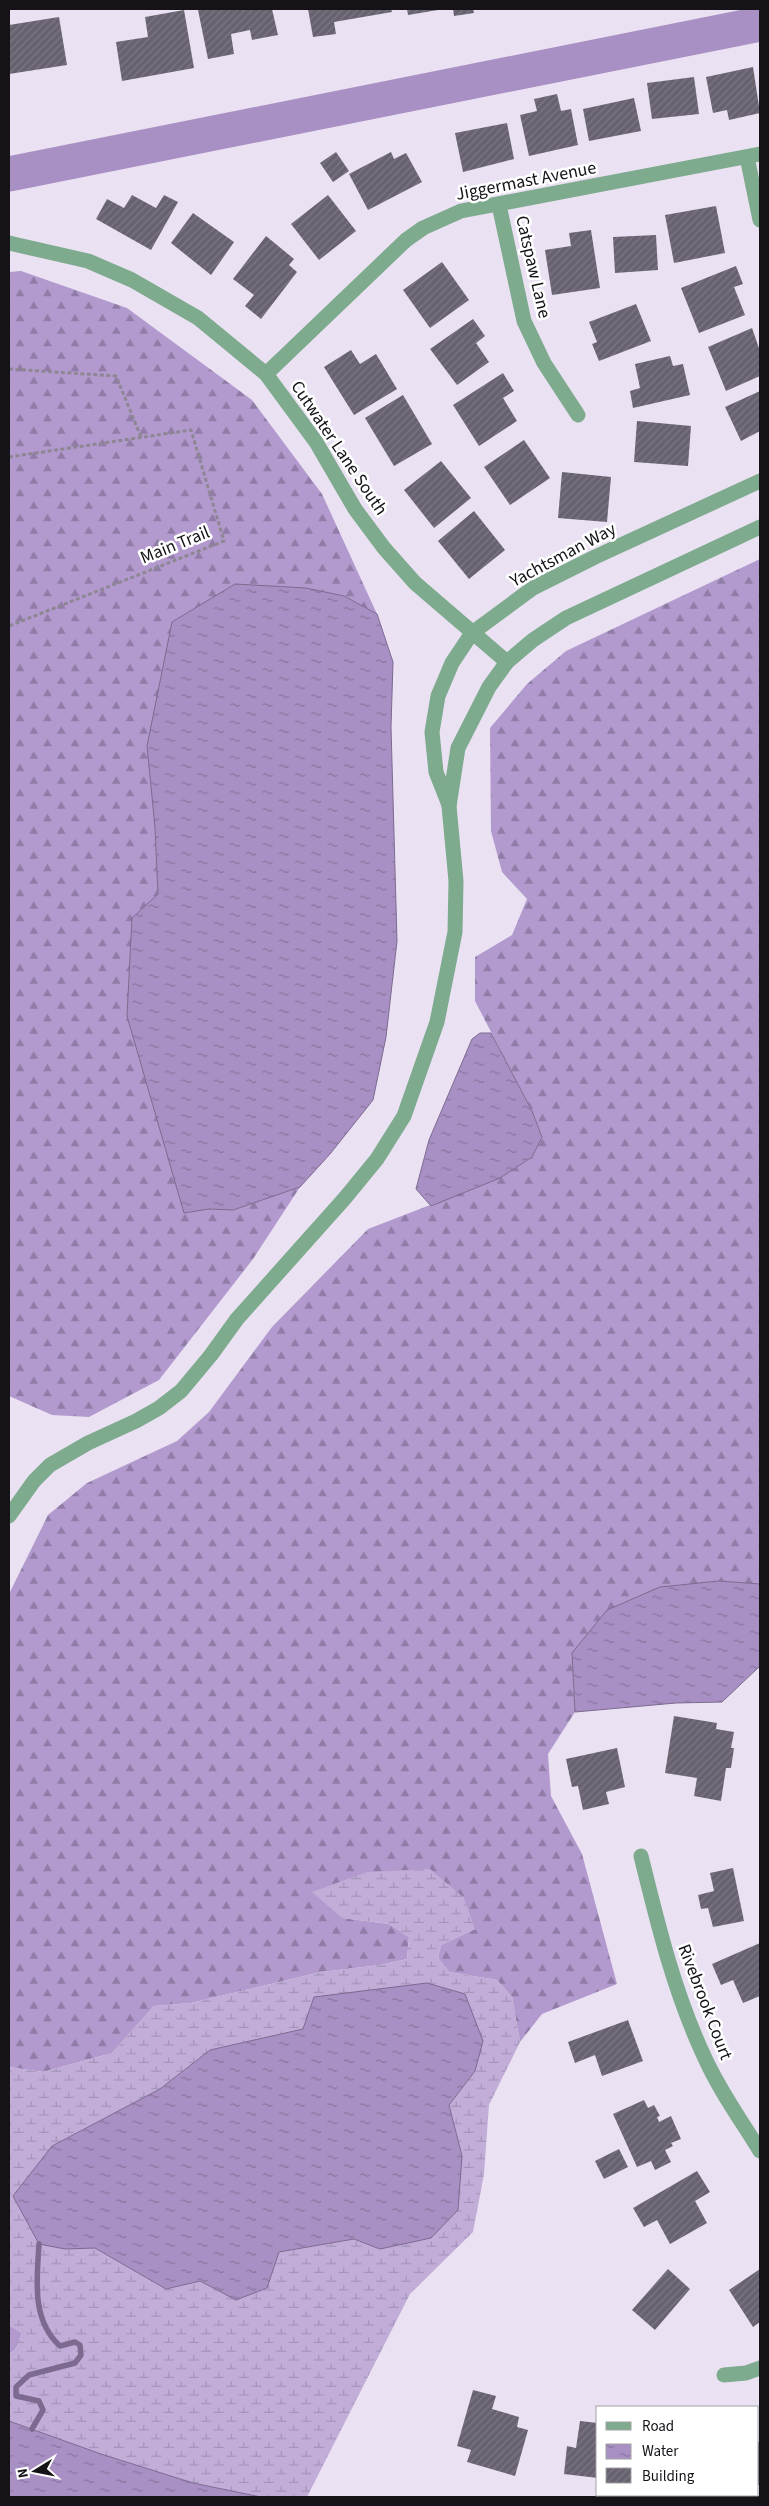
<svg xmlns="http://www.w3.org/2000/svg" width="769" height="2506" viewBox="0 0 769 2506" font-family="'Source Sans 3',sans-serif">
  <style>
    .forest { fill: url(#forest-firs) }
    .wetland { fill: url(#wetland-marsh); fill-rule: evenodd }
    .water { fill: url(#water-ripples); stroke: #7d6a90 }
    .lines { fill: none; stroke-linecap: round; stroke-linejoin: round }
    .stream { stroke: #7d6a90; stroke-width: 5.5 }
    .river { stroke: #a990c4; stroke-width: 35 }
    .building { fill: url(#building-hatch) }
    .path { stroke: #8d8793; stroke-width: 3; stroke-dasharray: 4 2.5; stroke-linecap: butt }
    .minor { stroke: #7eaa8e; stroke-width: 15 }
    .labels { text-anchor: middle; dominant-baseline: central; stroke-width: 5; stroke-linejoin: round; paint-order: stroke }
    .street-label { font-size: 18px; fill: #151218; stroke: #fff }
  </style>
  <defs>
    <pattern id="forest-firs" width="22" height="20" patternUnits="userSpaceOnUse" patternTransform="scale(1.25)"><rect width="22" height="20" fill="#b39ace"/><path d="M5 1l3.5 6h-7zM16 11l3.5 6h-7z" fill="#907ca6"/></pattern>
    <pattern id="wetland-marsh" width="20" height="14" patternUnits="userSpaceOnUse" patternTransform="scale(1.25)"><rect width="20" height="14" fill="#c1add8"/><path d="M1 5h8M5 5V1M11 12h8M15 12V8" fill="none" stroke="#a594b9"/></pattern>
    <pattern id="water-ripples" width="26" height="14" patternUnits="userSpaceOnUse" patternTransform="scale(1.25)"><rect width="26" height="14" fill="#a990c4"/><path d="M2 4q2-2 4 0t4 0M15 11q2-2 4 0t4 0" fill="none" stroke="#88749e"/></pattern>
    <pattern id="building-hatch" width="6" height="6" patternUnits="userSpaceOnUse" patternTransform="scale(1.25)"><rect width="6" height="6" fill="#686270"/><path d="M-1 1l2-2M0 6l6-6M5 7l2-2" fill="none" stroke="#7c7882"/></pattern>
  </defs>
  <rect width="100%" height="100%" fill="#eae2f3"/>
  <g class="forest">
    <path d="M21 271 127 308 252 400 322 494 377 614 344 596 155 827 158 895 132 918 184 1213 209 1209 233 1210 300 1187 253 1259 159 1380 89 1417 52 1415 9 1396V272Z"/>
    <path d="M760 559V1584L719 1581 572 1653 575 1712 548 1754 551 1796 582 1854 617 1984 542 2014 520 2042 512 1997 497 1980 449 1972 438 1958 441 1945 475 1929 342 1918 389 1924 409 1937 407 1959 380 1965 321 1972 191 2003 154 2006 112 2053 43 2072 9 2067V1594L48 1515 87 1483 177 1441 209 1412 272 1327 368 1229 500 1178 532 1157 542 1136 532 1111 475 1001V957L512 935 527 899 502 872 491 831 490 728 527 684 566 651Z"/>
    <path d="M9 2325 22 2333 15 2350 9 2354Z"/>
  </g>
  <path class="wetland" d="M430 1869 464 1898 475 1929 441 1945 438 1958 449 1972 497 1980 512 1997 520 2042 489 2105 484 2174 473 2232 410 2294 307 2497H261L193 2483 101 2454 9 2421V2354L15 2350 22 2333 9 2325V2067L43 2072 112 2053 154 2006 191 2003 321 1972 380 1965 407 1959 409 1937 389 1924 342 1918 312 1892 367 1872ZM303 2029 475 2071 449 2105 462 2156 380 2249 354 2239 279 2252 267 2288 236 2300 200 2281 166 2289 95 2248 52 2146 160 2089 210 2050Z"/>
  <g class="water">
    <path d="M235 584 306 588 344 596 377 614 393 662 391 727 397 941 386 1037 373 1100 330 1154 300 1187 233 1210 209 1209 184 1213 127 1016 132 918 158 894 155 827 147 746 172 622Z"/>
    <path d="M480 1033H491L532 1111 542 1137 532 1157 500 1178 431 1206 416 1189 429 1140 472 1039Z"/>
    <path d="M719 1581 760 1584V1666L722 1702 676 1703 575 1712 572 1653 607 1610 660 1587Z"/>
    <path d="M427 1983 465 1994 483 2041 475 2071 449 2105 462 2156 458 2210 431 2238 380 2249 354 2239 279 2252 267 2288 236 2300 200 2281 166 2289 95 2248 65 2249 39 2244 13 2196 52 2146 160 2089 210 2050 303 2029 314 1997Z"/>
    <path d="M9 2421 101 2454 193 2483 261 2497H9Z"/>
  </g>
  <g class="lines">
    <path class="stream" d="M32 2429 43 2410 39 2401 16 2396V2387L29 2375 75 2363 81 2355 80 2345 75 2342 60 2346C31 2320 37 2279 39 2244"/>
    <path class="river" d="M9 174 760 24"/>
  </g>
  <g class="building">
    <path d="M205 9H272L278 35 252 40 250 30 231 34 234 54 208 59 198 10Z"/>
    <path d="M308 9H391L392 12 334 22 336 34 313 37Z"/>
    <path d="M407 9H438V10L408 15Z"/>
    <path d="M453 9H473L474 13 454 16Z"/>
    <path d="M184 10 194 68 122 81 116 42 148 37 145 17Z"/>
    <path d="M59 17 67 65 9 74V25Z"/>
    <path d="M753 67 760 113 729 120 727 110 713 113 706 77Z"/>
    <path d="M694 77 699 114 652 119 647 83Z"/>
    <path d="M557 94 561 111 571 109 578 145 529 156 520 115 537 111 534 99Z"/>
    <path d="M634 98 641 131 589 141 583 109Z"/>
    <path d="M507 123 514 159 463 172 455 133Z"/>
    <path d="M336 152 349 171 333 182 320 163Z"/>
    <path d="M391 152 394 159 406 153 422 182 368 210 349 174Z"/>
    <path d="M132 195 156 208 164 195 178 202 151 250 96 219 107 199 124 208Z"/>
    <path d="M328 195 356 231 319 260 291 224Z"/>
    <path d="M716 206 725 253 674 263 665 215Z"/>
    <path d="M193 213 234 242 211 275 171 243Z"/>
    <path d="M591 230 600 288 552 295 545 250 571 246 569 233Z"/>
    <path d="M656 235 658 270 615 273 613 237Z"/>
    <path d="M266 236 294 259 289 265 297 272 261 319 245 306 254 295 233 279Z"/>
    <path d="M442 262 469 300 430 328 403 290Z"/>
    <path d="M736 266 743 284 734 287 745 315 699 333 681 288Z"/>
    <path d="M636 304 651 341 599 361 592 344 597 342 589 322Z"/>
    <path d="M473 319 485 336 476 343 489 362 457 385 430 349Z"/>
    <path d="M752 328 760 351V376L726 391 708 347Z"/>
    <path d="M351 350 360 364 376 354 397 389 354 415 324 367Z"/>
    <path d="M670 356 673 366 683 364 690 395 633 408 630 391 640 388 635 364Z"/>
    <path d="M503 373 514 391 503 398 517 421 479 446 453 405Z"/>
    <path d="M760 391V431L741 441 725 407Z"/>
    <path d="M403 395 432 444 394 466 365 418Z"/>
    <path d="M637 421 691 426 688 466 634 462Z"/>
    <path d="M524 440 550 478 510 505 484 467Z"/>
    <path d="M441 461 471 498 434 528 404 490Z"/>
    <path d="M562 472 611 477 607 522 558 518Z"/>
    <path d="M474 511 505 550 469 579 438 541Z"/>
    <path d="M674 1716 717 1723 716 1729 734 1732 731 1748H734L731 1768H726L721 1801 694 1796 697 1778 665 1773Z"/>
    <path d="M617 1748 625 1787 606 1792 609 1804 583 1810 578 1786 572 1787 566 1759Z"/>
    <path d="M733 1868 744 1921 713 1927 708 1908 701 1909 698 1895 714 1891 710 1873Z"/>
    <path d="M760 1943V1996L743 2003 733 1980 721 1985 712 1964Z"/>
    <path d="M628 2020 643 2061 602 2076 595 2055 575 2063 568 2042Z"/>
    <path d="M644 2100 648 2108 654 2105 660 2116 657 2117 659 2122 671 2116 681 2139 671 2143 673 2146 665 2150 671 2162 655 2170 651 2161 637 2167 613 2114Z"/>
    <path d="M619 2149 628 2167 604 2179 595 2161Z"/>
    <path d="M697 2171 710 2192 695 2201 707 2223 670 2244 657 2220 644 2227 633 2208Z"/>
    <path d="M668 2269 690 2289 655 2330 632 2310Z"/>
    <path d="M760 2269V2322L753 2327 729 2290Z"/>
    <path d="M473 2390 496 2396 492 2409 519 2417 517 2427 528 2430 515 2476 467 2462 471 2450 457 2446Z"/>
    <path d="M580 2421 598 2423V2478L564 2474 567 2446 576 2448Z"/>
    <rect x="758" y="2442" width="2" height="43"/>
    <path d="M663 2495H729L728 2497H663Z"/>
  </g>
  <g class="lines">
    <g class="path">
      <path d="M9 369 116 376 141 437"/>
      <path d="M9 457 191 430 224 541 9 626"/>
    </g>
    <g class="minor">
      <path d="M747 157 760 220"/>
      <path d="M499 205 524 321 544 363 578 415"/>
      <path d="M9 243 88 261 132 280 198 318 266 374 316 442 355 509 384 548 415 583 507 662"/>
      <path d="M266 374 406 240 423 228 461 211 760 154"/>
      <path d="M449 805 436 772 432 732 438 696 452 663 472 633 533 588 595 557 760 481"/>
      <path d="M9 1516 34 1481 50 1465 88 1443 136 1421 159 1408 181 1391 211 1355 237 1319 345 1198 377 1159 404 1116 437 1022 455 932 456 881 449 806 458 748 489 687 507 662 533 640 566 618 760 527"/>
      <path d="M641 1856C658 1925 674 1992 704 2056 719 2090 741 2120 760 2151"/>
      <path d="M724 2375 746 2373 760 2368"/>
    </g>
  </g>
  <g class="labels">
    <g class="street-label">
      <text transform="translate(526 181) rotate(-11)">Jiggermast Avenue</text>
      <text transform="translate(533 267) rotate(77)">Catspaw Lane</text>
      <text transform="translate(339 448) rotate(56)">Cutwater Lane South</text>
      <text transform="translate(175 545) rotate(-22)">Main Trail</text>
      <text transform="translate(563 555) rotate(-28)">Yachtsman Way</text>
      <text transform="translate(705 2002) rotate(69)">Rivebrook Court</text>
    </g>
  </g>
  <rect width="769" height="2506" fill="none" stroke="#151218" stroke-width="20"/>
  <rect x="596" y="2406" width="162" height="90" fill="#ffffff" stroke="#a1a0a3"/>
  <rect x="606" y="2422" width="25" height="8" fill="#7eaa8e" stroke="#a1a0a3"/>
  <text x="642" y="2431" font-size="15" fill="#151218">Road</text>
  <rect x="606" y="2444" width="25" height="15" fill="url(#water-ripples)" stroke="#a1a0a3"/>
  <text x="642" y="2456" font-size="15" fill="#151218">Water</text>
  <rect x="606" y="2468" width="25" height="15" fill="url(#building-hatch)" stroke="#a1a0a3"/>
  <text x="642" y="2481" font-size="15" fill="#151218">Building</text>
  <g transform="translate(35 2471) rotate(260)" stroke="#ffffff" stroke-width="4" paint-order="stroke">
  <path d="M0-4L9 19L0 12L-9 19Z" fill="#151218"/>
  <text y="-8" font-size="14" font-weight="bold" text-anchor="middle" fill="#151218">N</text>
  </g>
</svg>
